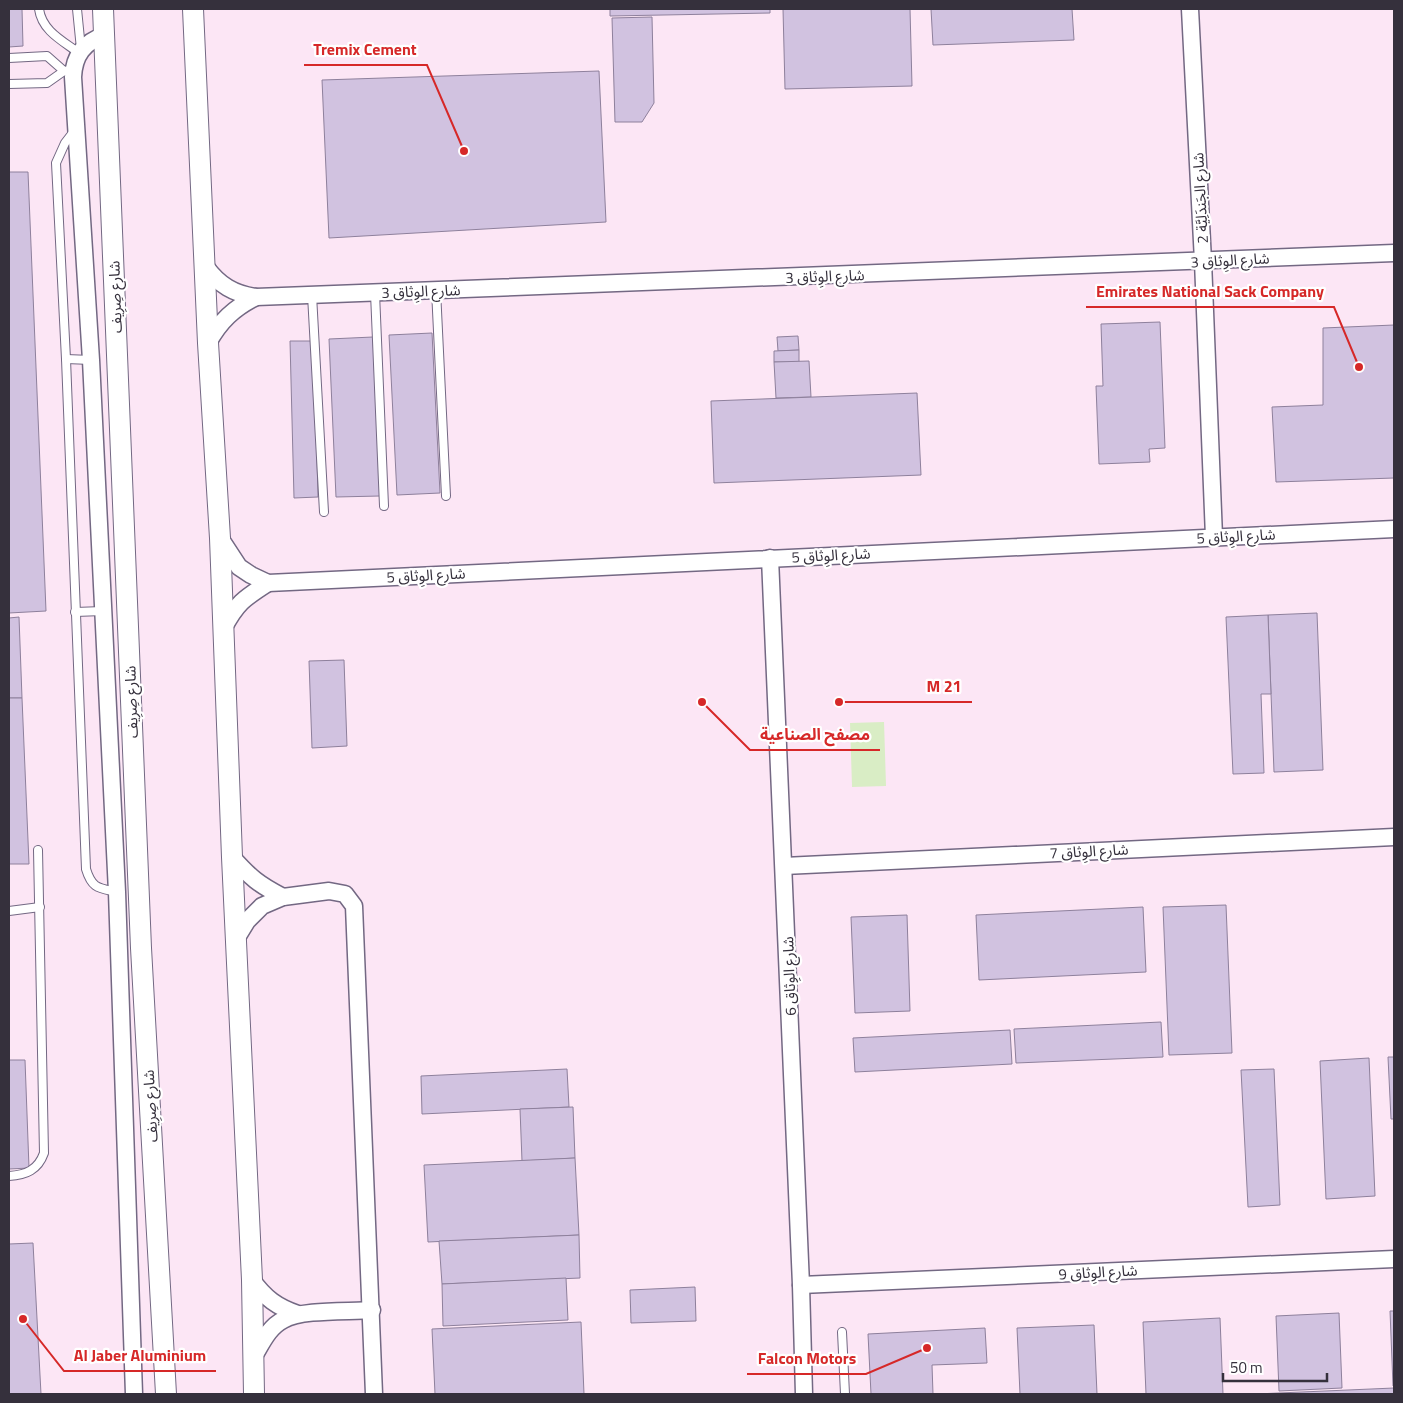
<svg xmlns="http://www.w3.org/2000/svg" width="1403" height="1403" viewBox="0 0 1403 1403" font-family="'Titillium Web','Noto Sans Arabic',sans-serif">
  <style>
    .industrial { fill: #fce6f5 }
    .green { fill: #d9edc5 }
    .building { fill: #d1c2e0; stroke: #8e809c }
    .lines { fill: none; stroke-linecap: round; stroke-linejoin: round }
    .service-casing { stroke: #736883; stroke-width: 10 }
    .minor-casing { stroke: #736883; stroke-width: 19 }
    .tertiary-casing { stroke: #736883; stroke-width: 22 }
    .service { stroke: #fff; stroke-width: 8 }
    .minor { stroke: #fff; stroke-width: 16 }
    .tertiary { stroke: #fff; stroke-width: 20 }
    .labels { text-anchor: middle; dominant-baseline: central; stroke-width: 4.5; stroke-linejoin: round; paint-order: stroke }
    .street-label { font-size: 15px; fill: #35303c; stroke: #fff }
    .leader { fill: none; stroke: #d62828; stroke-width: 2 }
    .callout-dot { fill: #d62828; stroke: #fff; stroke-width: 2 }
    .callout-label { font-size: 16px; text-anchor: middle; font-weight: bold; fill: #d62828; stroke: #fff; stroke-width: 4.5; stroke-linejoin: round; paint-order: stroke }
  </style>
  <rect width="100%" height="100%" fill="#f9f6fd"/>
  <rect class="industrial" x="9" y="9" width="1385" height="1385"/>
  <path class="green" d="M884 722 886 786 852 787 850 723Z"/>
  <g class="building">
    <path d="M9 9H22L23 46 9 47Z"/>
    <path d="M610 9H770V13L610 16Z"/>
    <path d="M783 9H910L912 86 785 89Z"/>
    <path d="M931 9H1072L1074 40 933 45Z"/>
    <path d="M652 17 654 103 642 122H615L612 18Z"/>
    <path d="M599 71 606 222 329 238 322 80Z"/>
    <path d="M9 172H28L46 611 9 613Z"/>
    <path d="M1160 322 1165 448 1149 449 1150 462 1099 464 1096 386H1103L1101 324Z"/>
    <path d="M1394 325V478L1276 482 1272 407 1323 405V328Z"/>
    <path d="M432 333 440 493 397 495 389 335Z"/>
    <path d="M798 336 799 350 778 351 777 337Z"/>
    <path d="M373 337 380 496 336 497 329 339Z"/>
    <path d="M290 341H314L318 497 294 498Z"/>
    <path d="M799 350V362H774V351Z"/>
    <path d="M809 361 811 397 776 398 774 362Z"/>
    <path d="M917 393 921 475 714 483 711 401Z"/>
    <path d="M1317 613 1323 770 1274 772 1268 615Z"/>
    <path d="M1268 615 1271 694H1261L1264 773 1233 774 1226 617Z"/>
    <path d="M19 617 22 698H9V618Z"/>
    <path d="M344 660 347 746 312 748 309 661Z"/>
    <path d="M9 698H22L29 864H9Z"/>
    <path d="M1226 905 1232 1053 1169 1055 1163 907Z"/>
    <path d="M1143 907 1146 972 979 980 976 915Z"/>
    <path d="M907 915 910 1011 855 1013 851 917Z"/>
    <path d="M1161 1022 1163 1057 1016 1063 1014 1029Z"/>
    <path d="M1010 1030 1012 1064 855 1072 853 1038Z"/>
    <path d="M1388 1057H1394V1119H1391Z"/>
    <path d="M1369 1058 1375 1196 1326 1199 1320 1061Z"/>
    <path d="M9 1060H25L29 1168 9 1169Z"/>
    <path d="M567 1069 569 1107 422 1114 421 1076Z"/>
    <path d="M1274 1069 1280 1205 1248 1207 1241 1070Z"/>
    <path d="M573 1107 575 1158 522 1161 520 1109Z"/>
    <path d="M575 1158 579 1235 428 1242 424 1165Z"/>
    <path d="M579 1235 580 1278 442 1284 439 1241Z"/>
    <path d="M33 1243 41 1394H9V1244Z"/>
    <path d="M566 1278 568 1320 443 1326 442 1284Z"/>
    <path d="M695 1287 696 1321 631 1323 630 1290Z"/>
    <path d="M1390 1311H1394V1386H1393Z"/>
    <path d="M1339 1313 1342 1388 1279 1391 1276 1316Z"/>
    <path d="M1220 1318 1223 1394H1146L1143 1322Z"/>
    <path d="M581 1322 584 1394H435L432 1329Z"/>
    <path d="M1094 1325 1097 1394H1020L1017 1328Z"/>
    <path d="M985 1328 987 1363 932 1365 933 1394H871L868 1334Z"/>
    <path d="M1394 1388V1394H1256Z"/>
  </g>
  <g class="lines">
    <defs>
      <g id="service">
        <path d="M39 9C42 31 63 41 79 53"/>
        <path d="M77 9 81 49"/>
        <path d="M9 58 47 56 64 71"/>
        <path d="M9 84 47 83 64 71 73 70"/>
        <path d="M75 130 65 143 56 163 66 359 86 869C92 889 99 888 117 892"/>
        <path d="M436 290 446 496"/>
        <path d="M375 293 384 506"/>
        <path d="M312 295 324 512"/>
        <path d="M66 359 91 360"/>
        <path d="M75 612 103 611"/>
        <path d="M9 911 40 907"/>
        <path d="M9 1176C26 1175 38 1170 44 1153L38 850"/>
        <path d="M842 1332 845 1394"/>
      </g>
      <g id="minor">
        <path d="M1190 9 1203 261 1214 537"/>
        <path d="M105 35C84 42 74 55 73 77L91 360 117 892 134 1394"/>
        <path d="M206 267C219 285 234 294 256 297L1394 253"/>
        <path d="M208 343C220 321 234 308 256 297"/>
        <path d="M220 538 239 567 251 575 268 583 1394 529"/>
        <path d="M770 558 801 1285 804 1394"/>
        <path d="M223 629C237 603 243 599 268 583"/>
        <path d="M232 857C251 878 258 884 283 897"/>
        <path d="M784 866 1394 837"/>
        <path d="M236 939 247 921 262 906 283 897 329 891 345 894 354 906 374 1394"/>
        <path d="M252 1280C265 1298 277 1307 298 1314"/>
        <path d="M801 1285 1394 1259"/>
        <path d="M254 1356C262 1343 269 1327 283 1320 302 1309 349 1312 372 1310"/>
      </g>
      <g id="tertiary">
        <path d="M103 9 141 948 166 1394"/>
        <path d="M193 9 208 343 220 538 232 857 252 1280 254 1394"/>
      </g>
    </defs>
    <use href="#service" class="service-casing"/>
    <use href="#minor" class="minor-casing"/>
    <use href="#tertiary" class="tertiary-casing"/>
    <use href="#service" class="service"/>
    <use href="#minor" class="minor"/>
    <use href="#tertiary" class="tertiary"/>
  </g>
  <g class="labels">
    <g class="street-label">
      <text transform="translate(1200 198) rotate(-93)">شارع الجَندَلِيَّة 2</text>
      <text transform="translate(1230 260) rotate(-3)">شارع الوِثاق 3</text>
      <text transform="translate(825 276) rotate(-2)">شارع الوِثاق 3</text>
      <text transform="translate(421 291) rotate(-2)">شارع الوِثاق 3</text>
      <text transform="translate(115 297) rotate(-92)">شارع صِرِيف</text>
      <text transform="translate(1236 536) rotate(-3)">شارع الوِثاق 5</text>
      <text transform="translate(831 555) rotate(-3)">شارع الوِثاق 5</text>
      <text transform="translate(426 575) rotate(-3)">شارع الوِثاق 5</text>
      <text transform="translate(131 702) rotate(-92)">شارع صِرِيف</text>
      <text transform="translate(1089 851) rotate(-3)">شارع الوِثاق 7</text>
      <text transform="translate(789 976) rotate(-92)">شارع الوِثاق 6</text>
      <text transform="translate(150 1106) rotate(-93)">شارع صِرِيف</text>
      <text transform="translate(1098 1272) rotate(-3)">شارع الوِثاق 9</text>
    </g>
  </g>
  <path class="leader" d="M464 151L427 65H304M1359 367L1334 307H1086M839 702L916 702H972M702 702L750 750H880M23 1319L64 1371H216M927 1348L866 1374H747"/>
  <g class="callout-dot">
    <circle cx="464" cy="151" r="5"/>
    <circle cx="1359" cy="367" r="5"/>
    <circle cx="839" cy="702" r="5"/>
    <circle cx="702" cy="702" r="5"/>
    <circle cx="23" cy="1319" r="5"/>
    <circle cx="927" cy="1348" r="5"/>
  </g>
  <g class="callout-label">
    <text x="365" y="55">Tremix Cement</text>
    <text x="1210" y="297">Emirates National Sack Company</text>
    <text x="944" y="692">M 21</text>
    <text x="815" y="740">مصفح الصناعية</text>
    <text x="140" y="1361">Al Jaber Aluminium</text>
    <text x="807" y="1364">Falcon Motors</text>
  </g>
  <rect width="1403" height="1403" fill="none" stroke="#35303c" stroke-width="20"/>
  <path d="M1223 1373v8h104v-8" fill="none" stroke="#35303c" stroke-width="2.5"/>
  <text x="1230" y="1373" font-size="15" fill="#35303c" stroke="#ffffff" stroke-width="4" paint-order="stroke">50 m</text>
</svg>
